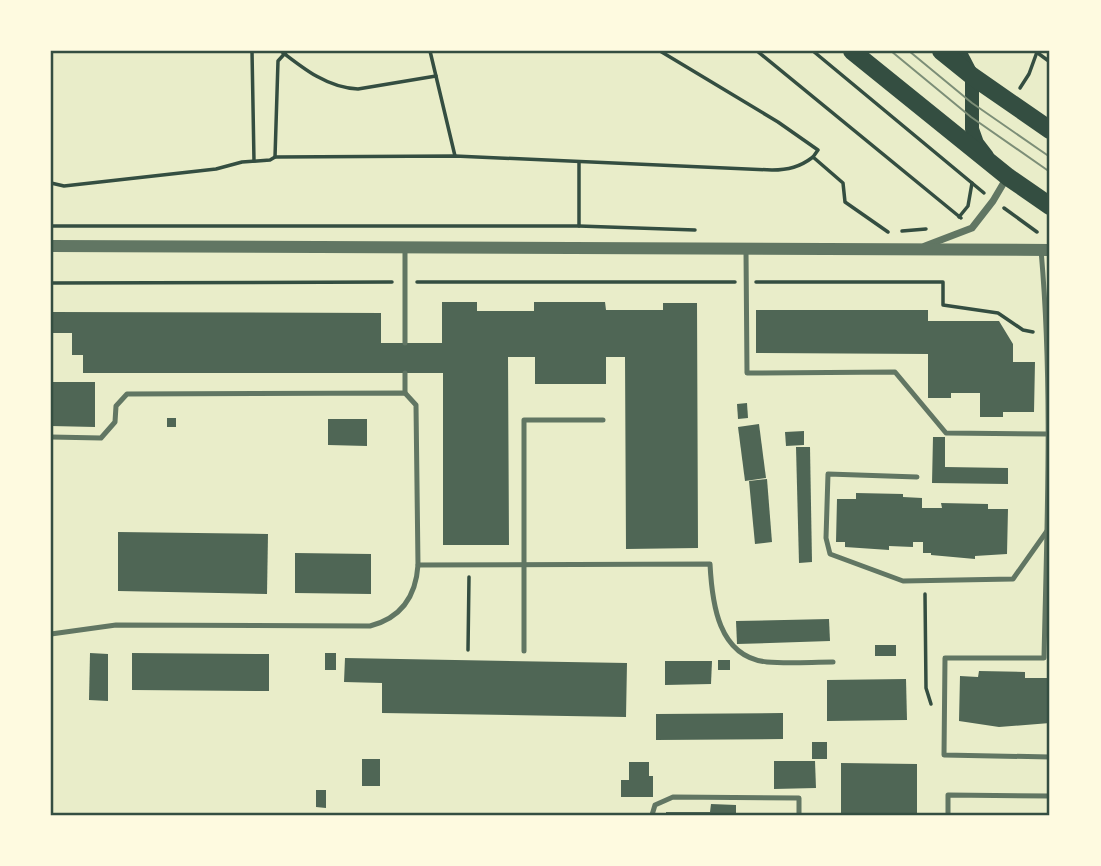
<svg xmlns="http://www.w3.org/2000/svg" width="1101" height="866" viewBox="0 0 1101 866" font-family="'Roboto Condensed',sans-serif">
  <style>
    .building { fill: #4f6655 }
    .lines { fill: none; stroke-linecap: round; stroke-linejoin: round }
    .path { stroke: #344e41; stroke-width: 3.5 }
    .service { stroke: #617663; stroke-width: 5 }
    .minor { stroke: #617663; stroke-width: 7 }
    .tertiary { stroke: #617663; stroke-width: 12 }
    .secondary { stroke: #344e41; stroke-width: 14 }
    .primary { stroke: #344e41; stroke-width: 18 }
    .tram { stroke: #7c8e77; stroke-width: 2 }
    .neatline { fill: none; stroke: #344e41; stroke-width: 2.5 }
  </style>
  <rect width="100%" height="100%" fill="#e9edc9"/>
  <g class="building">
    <path d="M442 302H477V311H534V302H605L606 310H663V303H697L698 548 626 549 625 357H606V384H535V357H508L509 545H443V373H83V355H72V333H51V312L381 313V343H442Z"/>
    <path d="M756 310H928V321H999L1013 344V362H1035L1034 412H1003V417H980V393H951V398H928V354L756 353Z"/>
    <path d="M51 382H95V427L51 426Z"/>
    <path d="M747 403 748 418 738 419 737 404Z"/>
    <rect x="167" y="418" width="9" height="9"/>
    <path d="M328 419H367V446L328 445Z"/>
    <path d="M759 424 766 478 745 481 738 427Z"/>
    <path d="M804 431V445L786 446 785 432Z"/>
    <path d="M933 437H945V467L1008 468V484L932 483Z"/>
    <path d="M796 447H810L812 562 799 563Z"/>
    <path d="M767 479 772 542 755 544 749 481Z"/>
    <path d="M856 493 903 494V497L922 498V508H942L941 503 988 504V509H1008L1007 554 975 556V559L931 555V553H923V542H913V547L889 546V550L845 547V542H836L837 499H856Z"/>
    <path d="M118 532 268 534 267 594 118 591Z"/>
    <path d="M295 553 371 554V594L295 593Z"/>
    <path d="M829 619 830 641 737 644 736 621Z"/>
    <rect x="875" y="645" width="21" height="11"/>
    <path d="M90 653 108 654V701L89 700Z"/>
    <path d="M132 653 269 654V691L132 690Z"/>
    <rect x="325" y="653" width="11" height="17"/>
    <path d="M345 658 627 663 626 717 382 713V683L344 682Z"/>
    <rect x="718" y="660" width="12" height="10"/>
    <path d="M665 661H712L711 684 665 685Z"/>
    <path d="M979 671 1025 672V678H1050V723L999 727 959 721 960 676 978 677Z"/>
    <path d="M906 679 907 720 827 721V680Z"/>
    <path d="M783 713V739L656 740V714Z"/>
    <rect x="812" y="742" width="15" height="17"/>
    <rect x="362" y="759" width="18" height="27"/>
    <path d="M774 761H815L816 788 774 789Z"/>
    <path d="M629 762H649V776H653V797H621V780H629Z"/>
    <path d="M841 763 917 764V815H841Z"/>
    <path d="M316 790H326V808L316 807Z"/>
    <path d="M711 804 736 805V813H750V815H666V812H710Z"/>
  </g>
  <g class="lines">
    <g class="path">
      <path d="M252 51 254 161"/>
      <path d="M281 51C304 69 328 88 358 89L436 76"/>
      <path d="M430 51 455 156"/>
      <path d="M660 51 778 122 818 150 813 157 843 183 845 202 888 232"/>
      <path d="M757 51 961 218"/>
      <path d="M813 51 984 193"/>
      <path d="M1035 51 1050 62"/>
      <path d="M1020 88 1029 74 1037 52"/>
      <path d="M275 157 278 61 287 51"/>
      <path d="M51 183 64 186 216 169 242 162 270 160 275 157 455 156 772 170C788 170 800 167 813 157"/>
      <path d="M1004 208 1037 232"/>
      <path d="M959 217 968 206 972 183"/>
      <path d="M51 226H579L695 230"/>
      <path d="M579 226V162"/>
      <path d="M902 231 926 229"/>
      <path d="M417 282H735"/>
      <path d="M756 282H943V305L998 313 1023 330 1033 332"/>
      <path d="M51 283 392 282"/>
      <path d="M925 594 926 688 931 704"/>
      <path d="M468 650 469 577"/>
    </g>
    <g class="service">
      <path d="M1041 250C1053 385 1047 522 1044 658H945L944 755 1050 757"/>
      <path d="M746 251 747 373 895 372 946 433 1048 434"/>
      <path d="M405 343V247"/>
      <path d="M405 373V393"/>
      <path d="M51 437 101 438 115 422 116 406 127 394 405 393 416 405 418 565 710 564C712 603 718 657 767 662 789 664 812 662 833 662"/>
      <path d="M917 477 828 474 826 538 830 554 903 581 1013 579 1047 531"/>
      <path d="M51 634 116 625 370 626C401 618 416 596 418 565"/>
      <path d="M524 651V420H603"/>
      <path d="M652 815 655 805 673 797 799 798V815"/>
      <path d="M948 815V795L1050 796"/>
    </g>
    <path class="minor" d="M925 246 972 228 993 201 1006 179"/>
    <path class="tertiary" d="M51 246 1050 250"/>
    <path class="secondary" d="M959 51 972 76V129L977 143 987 156"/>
    <g class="primary">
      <path d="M852 51 1008 177 1050 206"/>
      <path d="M941 51 972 76 1050 130"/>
    </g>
    <g class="tram">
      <path d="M891 51 971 117 1050 172"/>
      <path d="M909 51 972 103 1050 157"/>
    </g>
  </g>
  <rect width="1101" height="866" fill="none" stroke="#fefae0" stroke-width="105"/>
  <rect x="52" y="52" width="996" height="762" class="neatline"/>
</svg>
